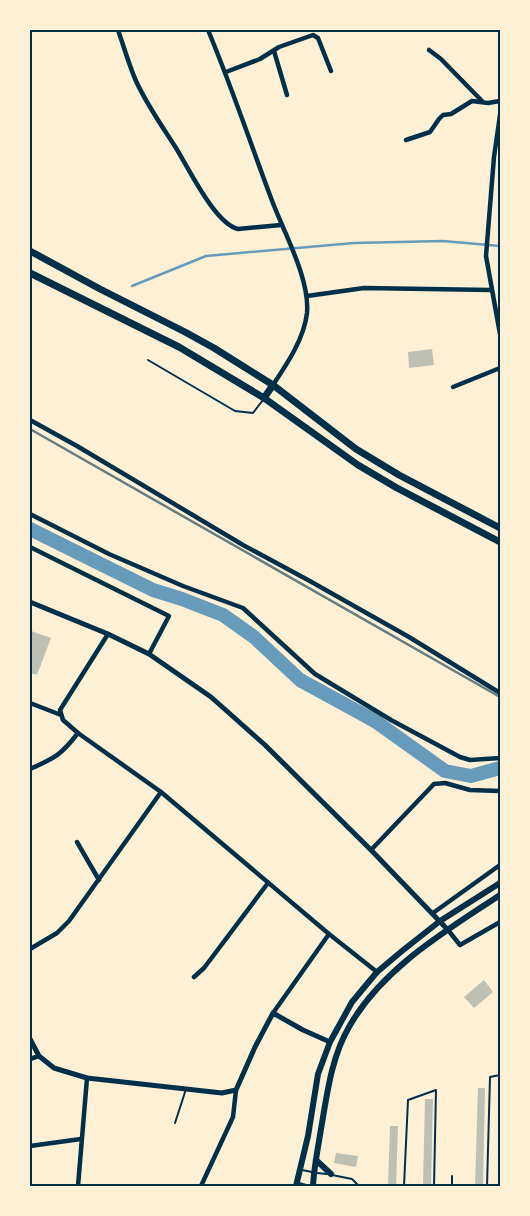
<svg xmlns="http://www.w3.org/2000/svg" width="530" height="1216" viewBox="0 0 530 1216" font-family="Helvetica,sans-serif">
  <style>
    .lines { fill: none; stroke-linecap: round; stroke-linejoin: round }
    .stream { stroke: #669bbc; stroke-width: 2.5 }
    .river { stroke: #669bbc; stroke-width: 14 }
    .building { fill: #bec0b2 }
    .service { stroke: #003049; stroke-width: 2 }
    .minor { stroke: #003049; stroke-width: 4.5 }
    .tertiary { stroke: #003049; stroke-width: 5 }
    .primary { stroke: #003049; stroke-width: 6 }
    .trunk { stroke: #003049; stroke-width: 7 }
    .rail { stroke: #657d81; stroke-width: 2.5 }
    .neatline { fill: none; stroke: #003049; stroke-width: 2 }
  </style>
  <rect width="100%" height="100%" fill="#fdf0d5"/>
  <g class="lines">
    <path class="stream" d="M132 286 206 256 354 243 443 241 500 246"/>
    <path class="river" d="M30 529 153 590 182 599 223 615 254 637 300 680 375 721 445 771 471 776 500 768"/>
  </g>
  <g class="building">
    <path d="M432 349 434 365 409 368 408 352Z"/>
    <path d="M31 631 51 638 37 675 30 673Z"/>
    <path d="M484 980 493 992 474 1008 464 997Z"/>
    <path d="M478 1088H485L483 1186H475Z"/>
    <path d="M425 1099H433L431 1186H423Z"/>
    <path d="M390 1126H398L396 1186H388Z"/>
    <path d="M336 1153 358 1156 356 1167 334 1163Z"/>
  </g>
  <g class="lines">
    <g class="service">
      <path d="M148 360 235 411 253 413 263 400"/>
      <path d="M175 1123 186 1089"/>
      <path d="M302 1170 312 1172"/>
      <path d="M317 1173 327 1174"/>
      <path d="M332 1175 352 1179 359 1186"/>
      <path d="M299 1183 310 1186"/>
      <path d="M404 1186 408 1100 436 1090 434 1186"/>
      <path d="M452 1186V1176"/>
      <path d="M487 1186 490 1077 500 1075"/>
    </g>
    <g class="minor">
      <path d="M118 30C124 47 129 65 136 81 147 105 162 126 176 148 188 167 215 224 238 229L281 225"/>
      <path d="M208 30C231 85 250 142 271 198 283 231 310 278 307 313 304 339 287 364 273 385"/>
      <path d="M429 50 441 59 482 101"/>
      <path d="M274 51 287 95"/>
      <path d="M226 72 260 59 279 47 313 35 318 38 331 71"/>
      <path d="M500 115 494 157 486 256 500 334"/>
      <path d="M406 140 430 132 439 119 443 115 451 114 472 101 488 103 500 101"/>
      <path d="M307 296 364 288 491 290"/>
      <path d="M453 387 500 368"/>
      <path d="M30 420 77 446 243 545 308 580 409 637 500 693"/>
      <path d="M30 514 109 554 183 586 243 608 315 674 391 720 460 757 470 760 500 758"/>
      <path d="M30 547 169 616 149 654"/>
      <path d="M108 634 60 710 63 720 78 733 161 792 329 934 377 972"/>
      <path d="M30 703 61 715"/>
      <path d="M30 769C55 758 61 755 78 733"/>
      <path d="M77 842 99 880"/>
      <path d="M371 850 434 784 445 783 470 790 500 791"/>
      <path d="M433 913 500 865"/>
      <path d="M448 930 460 945 500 922"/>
      <path d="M30 949 57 933 69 921 161 792"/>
      <path d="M194 977 204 968 268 883"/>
      <path d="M273 1013 329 934"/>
      <path d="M30 1059 39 1056"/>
      <path d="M30 1146 81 1139"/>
      <path d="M78 1186 87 1078"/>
      <path d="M201 1186 233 1117 236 1090"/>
    </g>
    <g class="tertiary">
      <path d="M30 602 108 634 149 654 211 697 265 745 371 850 448 930"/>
      <path d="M30 1039 39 1056 54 1068 87 1078 222 1093 236 1090 255 1047 273 1013 303 1030 330 1042"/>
    </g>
    <g class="primary">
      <path d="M316 1160 331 1174"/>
      <path d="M296 1186 308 1136 318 1074 330 1042 352 1002 377 972 402 951 440 921 500 883"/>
      <path d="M313 1186C314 1167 318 1148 321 1129 327 1095 331 1058 349 1027 382 968 446 931 500 895"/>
    </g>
    <g class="trunk">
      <path d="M30 251 100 289 185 332 214 348 273 385 356 449 399 475 500 528"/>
      <path d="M30 273 179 347 264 398 358 465 397 488 500 542"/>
      <path d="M264 398 273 385"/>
    </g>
    <path class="rail" d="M30 429 500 697"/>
  </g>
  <rect width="530" height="1216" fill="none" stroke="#fdf0d5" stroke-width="62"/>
  <rect x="31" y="31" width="468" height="1154" class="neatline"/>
</svg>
